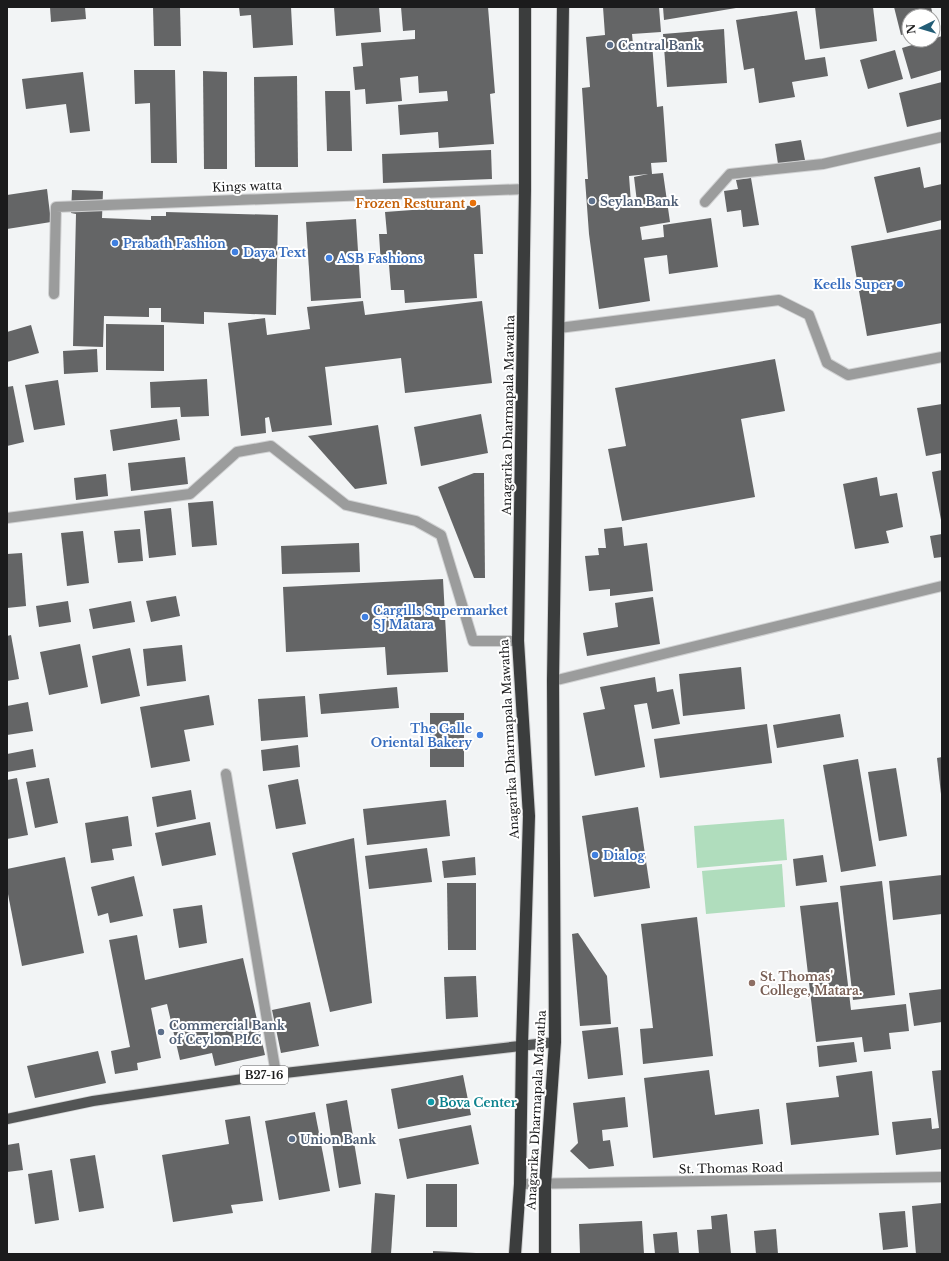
<svg xmlns="http://www.w3.org/2000/svg" width="949" height="1261" viewBox="0 0 949 1261" font-family="'Libre Baskerville',serif">
  <style>
    .green { fill: #b0ddbd }
    .building { fill: #646566; fill-rule: evenodd }
    .lines { fill: none; stroke-linecap: round; stroke-linejoin: round }
    .lane-casing { stroke: #d0d1d2; stroke-width: 12 }
    .street-casing { stroke: #d0d1d2; stroke-width: 12 }
    .primary-casing { stroke: #d0d1d2; stroke-width: 12 }
    .highway-casing { stroke: #d0d1d2; stroke-width: 14 }
    .lane { stroke: #9b9c9c; stroke-width: 10 }
    .street { stroke: #9b9c9c; stroke-width: 10 }
    .primary { stroke: #535555; stroke-width: 10 }
    .highway { stroke: #3b3d3d; stroke-width: 12 }
    .service-dot { fill: #5c6f8a; stroke: #fff; stroke-width: 1.5 }
    .food-dot { fill: #e8710a; stroke: #fff; stroke-width: 1.5 }
    .shop-dot { fill: #3f7fe0; stroke: #fff; stroke-width: 1.5 }
    .education-dot { fill: #8d6e63; stroke: #fff; stroke-width: 1.5 }
    .culture-dot { fill: #0f9aa8; stroke: #fff; stroke-width: 1.5 }
    .labels { text-anchor: middle; dominant-baseline: central; stroke-width: 4; stroke-linejoin: round; paint-order: stroke }
    .shield { fill: #fff; stroke: #5f5f60; stroke-width: 1 }
    .shield-label { font-size: 11px; font-weight: bold; fill: #1b1b1c }
    .service-label { font-size: 12px; font-weight: bold; fill: #4e5e75; stroke: #fff; text-anchor: start }
    .street-label { font-size: 12px; fill: #1b1b1c; stroke: #fff }
    .food-label { font-size: 12px; font-weight: bold; fill: #c56008; stroke: #fff; text-anchor: end }
    .shop-label { font-size: 12px; font-weight: bold; fill: #366cbe; stroke: #fff; text-anchor: start }
    .education-label { font-size: 12px; font-weight: bold; fill: #785e54; stroke: #fff; text-anchor: start }
    .culture-label { font-size: 12px; font-weight: bold; fill: #0d838f; stroke: #fff; text-anchor: start }
  </style>
  <rect width="100%" height="100%" fill="#f2f4f5"/>
  <g class="green">
    <path d="M784 819 787 860 697 868 694 826Z"/>
    <path d="M782 864 785 907 706 914 702 871Z"/>
  </g>
  <g class="building">
    <path d="M50 7H85L86 19 51 22Z"/>
    <path d="M153 7H180L181 46H154Z"/>
    <path d="M239 7H291L293 45 253 48 251 15 240 16Z"/>
    <path d="M334 7H379L381 32 336 36Z"/>
    <path d="M401 7H488L495 93 490 94 494 144 439 148 438 132 400 135 398 105 448 101 447 91 419 93 418 76 400 78 402 101 366 104 365 89 355 90 353 67 363 66 361 43 415 39V30L403 31Z"/>
    <path d="M603 7H659L661 32 632 34 633 44 652 43 657 107 663 106 667 162 651 163 652 174 663 173 670 222 640 227 642 240 664 237 663 225 711 218 718 267 669 274 667 255 644 258 650 301 599 309 589 234 585 179H588L582 88 590 87 586 37 605 35ZM648 174 634 177 637 202 631 203 629 176Z"/>
    <path d="M663 7H736V8L664 20Z"/>
    <path d="M815 7H873L877 41 820 49Z"/>
    <path d="M894 7H931L933 16H909V33L901 35Z"/>
    <path d="M797 11 805 60 825 57 828 76 792 82 795 97 759 103 754 68 744 70 736 20Z"/>
    <path d="M933 18 936 27 933 28Z"/>
    <path d="M724 29 727 83 667 87 663 34Z"/>
    <path d="M942 36V70L911 79 902 48 929 40H933V39Z"/>
    <path d="M895 50 903 79 868 89 860 60Z"/>
    <path d="M134 70H175L177 163H151L150 103 135 104Z"/>
    <path d="M203 71 227 72V169H204Z"/>
    <path d="M83 72 90 131 70 133 66 104 26 109 22 79Z"/>
    <path d="M297 76 298 167H255L254 77Z"/>
    <path d="M942 82V119L907 127 899 93Z"/>
    <path d="M325 91H350L352 151H327Z"/>
    <path d="M801 140 805 160 778 164 775 144Z"/>
    <path d="M491 150 492 179 383 183 382 154Z"/>
    <path d="M920 167 924 188 942 184V220L887 233 874 177Z"/>
    <path d="M751 178 759 225 743 227 741 210 727 212 724 191 738 189 736 180Z"/>
    <path d="M47 189 51 222 7 229V195Z"/>
    <path d="M72 190 103 191 102 218 151 220V216H166V212L278 215 276 315 204 312V324L161 322V308H149V317L104 316 103 347 73 346 76 214 71 213Z"/>
    <path d="M480 205 483 254H474L477 298 405 303 404 290H391L389 265H381L379 234H387L385 212Z"/>
    <path d="M356 219 361 298 311 301 306 222Z"/>
    <path d="M942 229V323L867 336 851 246Z"/>
    <path d="M363 301 365 315 482 301 492 383 405 393 401 358 325 367 332 425 272 432 269 417 265 418 266 433 241 436 228 323 265 318 267 335 310 329 307 307Z"/>
    <path d="M106 324 164 325V371L106 370Z"/>
    <path d="M31 325 39 353 7 362V332Z"/>
    <path d="M97 349 98 372 64 374 63 351Z"/>
    <path d="M775 359 785 411 741 419 755 497 622 521 608 449 626 446 615 388Z"/>
    <path d="M207 379 209 416 181 417 180 407 151 408 150 382Z"/>
    <path d="M58 380 65 425 34 430 25 385Z"/>
    <path d="M13 386 24 442 7 446V387Z"/>
    <path d="M942 404V453L926 456 917 408Z"/>
    <path d="M481 414 488 453 421 466 414 427Z"/>
    <path d="M177 419 180 440 113 451 110 430Z"/>
    <path d="M378 425 387 484 355 489 308 436Z"/>
    <path d="M185 457 188 484 131 491 128 463Z"/>
    <path d="M942 470V520H941L932 472Z"/>
    <path d="M474 473H484L485 578H474L438 487Z"/>
    <path d="M106 474 108 496 76 500 74 478Z"/>
    <path d="M877 477 880 496 897 493 903 527 886 531 889 543 855 549 843 484Z"/>
    <path d="M213 501 217 545 192 547 188 503Z"/>
    <path d="M171 508 176 555 149 558 144 511Z"/>
    <path d="M622 527 624 546 647 543 653 591 610 596V589L589 591 585 556 599 555 598 548H606L604 529Z"/>
    <path d="M140 529 143 561 118 563 114 531Z"/>
    <path d="M83 531 89 583 67 586 61 533Z"/>
    <path d="M942 534V557L934 558 930 536Z"/>
    <path d="M359 543 360 572 282 574 281 546Z"/>
    <path d="M22 553 26 606 7 608V554Z"/>
    <path d="M443 579 448 672 387 675 385 647 286 652 283 587Z"/>
    <path d="M176 596 180 616 151 622 146 601Z"/>
    <path d="M653 597 660 644 587 656 583 633 618 627 615 603Z"/>
    <path d="M68 601 71 622 39 627 36 606Z"/>
    <path d="M131 601 135 622 93 629 89 609Z"/>
    <path d="M11 635 19 679 7 681V636Z"/>
    <path d="M80 644 88 687 49 695 40 652Z"/>
    <path d="M182 645 186 681 147 686 143 649Z"/>
    <path d="M130 648 140 696 101 704 92 656Z"/>
    <path d="M741 667 745 709 683 716 679 674Z"/>
    <path d="M655 677 657 692 673 689 680 724 652 729 647 703 634 705 645 767 595 776 583 713 605 709 600 687Z"/>
    <path d="M397 687 399 708 321 714 319 694Z"/>
    <path d="M209 695 214 725 184 730 190 761 151 768 140 707Z"/>
    <path d="M305 696 308 737 261 741 258 699Z"/>
    <path d="M28 702 33 731 7 735V706Z"/>
    <rect x="430" y="713" width="34" height="54"/>
    <path d="M840 714 844 737 777 748 773 725Z"/>
    <path d="M767 724 772 763 660 778 654 739Z"/>
    <path d="M298 745 300 767 263 771 261 750Z"/>
    <path d="M33 749 36 767 7 772V754Z"/>
    <path d="M942 757V793L941 794 937 758Z"/>
    <path d="M858 759 876 866 841 872 823 765Z"/>
    <path d="M896 768 907 836 879 841 868 772Z"/>
    <path d="M17 778 28 835 7 839V780Z"/>
    <path d="M49 778 58 823 35 828 26 782Z"/>
    <path d="M298 779 306 824 276 829 268 785Z"/>
    <path d="M191 790 196 819 157 827 152 797Z"/>
    <path d="M446 800 450 836 367 845 363 809Z"/>
    <path d="M638 807 650 888 594 897 582 816Z"/>
    <path d="M128 816 132 846 112 849 114 860 91 863 85 823Z"/>
    <path d="M210 822 216 855 162 866 155 833Z"/>
    <path d="M354 838 372 1003 330 1012 292 853Z"/>
    <path d="M427 848 432 882 369 889 365 856Z"/>
    <path d="M823 855 827 882 796 886 793 859Z"/>
    <path d="M65 857 84 953 22 966 7 889V869Z"/>
    <path d="M475 857 476 875 444 878 442 861Z"/>
    <path d="M942 875V914L893 920 889 881Z"/>
    <path d="M134 876 143 916 110 923 108 913 98 916 91 887Z"/>
    <path d="M882 881 895 995 853 1000 840 886Z"/>
    <path d="M447 883H476V950H448Z"/>
    <path d="M838 902 851 1010 906 1004 909 1031 889 1033 891 1049 864 1052 862 1037 816 1042 800 906Z"/>
    <path d="M202 905 207 943 179 948 173 909Z"/>
    <path d="M697 917 713 1056 643 1064 640 1029 653 1028 641 924Z"/>
    <path d="M578 933 607 976 611 1024 580 1026 572 934Z"/>
    <path d="M137 935 145 980 243 958 265 1055 215 1066 212 1053 180 1060 167 1004 151 1008 161 1058 137 1063 138 1070 115 1074 111 1051 130 1047 109 940Z"/>
    <path d="M476 976 478 1017 446 1019 444 977Z"/>
    <path d="M942 989V1022L914 1026 909 993Z"/>
    <path d="M310 1002 319 1046 281 1053 272 1010Z"/>
    <path d="M618 1027 623 1075 588 1079 582 1031Z"/>
    <path d="M854 1042 857 1062 819 1067 817 1046Z"/>
    <path d="M98 1051 106 1083 35 1098 27 1066Z"/>
    <path d="M709 1070 715 1115 759 1109 763 1144 653 1158 644 1078Z"/>
    <path d="M942 1070V1149L896 1155 892 1122 931 1118 932 1129 939 1128 932 1071Z"/>
    <path d="M872 1071 879 1135 791 1145 786 1103 839 1097 836 1076Z"/>
    <path d="M463 1075 471 1115 398 1129 391 1089Z"/>
    <path d="M625 1097 628 1127 602 1130 603 1141 610 1140 614 1166 589 1169 570 1151 578 1143 573 1103Z"/>
    <path d="M347 1100 361 1184 339 1188 326 1104Z"/>
    <path d="M315 1112 330 1191 279 1200 265 1121Z"/>
    <path d="M250 1116 263 1201 231 1205 233 1213 173 1222 162 1155 229 1144 225 1120Z"/>
    <path d="M471 1125 479 1164 407 1179 399 1139Z"/>
    <path d="M19 1143 23 1170 7 1172V1145Z"/>
    <path d="M95 1155 104 1208 79 1212 70 1159Z"/>
    <path d="M52 1170 59 1220 35 1224 28 1174Z"/>
    <rect x="426" y="1184" width="31" height="43"/>
    <path d="M375 1193 395 1195 391 1254H371Z"/>
    <path d="M942 1203V1254H916L912 1206Z"/>
    <path d="M905 1211 908 1247 883 1250 879 1213Z"/>
    <path d="M727 1214 731 1254H699L697 1230 712 1229 711 1216Z"/>
    <path d="M642 1221 644 1254H580L579 1224Z"/>
    <path d="M776 1229 778 1254H756L754 1231Z"/>
    <path d="M677 1232 679 1254H655L653 1234Z"/>
    <path d="M433 1251 476 1253V1254H433Z"/>
  </g>
  <g class="lines">
    <defs>
      <g id="lane">
        <path d="M705 202 730 174 823 164 942 137"/>
        <path d="M54 294 56 207 525 189"/>
        <path d="M559 328 779 300 809 315 827 363 848 375 942 357"/>
        <path d="M553 681 942 586"/>
      </g>
      <g id="street">
        <path d="M7 518 190 494 237 452 271 446 346 505 416 521 441 535 473 641H518"/>
        <path d="M226 774 276 1074"/>
        <path d="M520 1184 942 1177"/>
      </g>
      <path id="primary" d="M7 1119 93 1101 276 1074 555 1042"/>
      <g id="highway">
        <path d="M515 1254 520 1184 522 1045 529 816 518 641 525 189V7"/>
        <path d="M545 1254V1185L555 1042 553 681 563 7"/>
      </g>
    </defs>
    <use href="#lane" class="lane-casing"/>
    <use href="#street" class="street-casing"/>
    <use href="#primary" class="primary-casing"/>
    <use href="#highway" class="highway-casing"/>
    <use href="#lane" class="lane"/>
    <use href="#street" class="street"/>
    <use href="#primary" class="primary"/>
    <use href="#highway" class="highway"/>
  </g>
  <g class="service-dot">
    <circle cx="610" cy="45" r="4"/>
    <circle cx="592" cy="201" r="4"/>
    <circle cx="161" cy="1032" r="4"/>
    <circle cx="292" cy="1139" r="4"/>
  </g>
  <circle class="food-dot" cx="473" cy="203" r="4"/>
  <g class="shop-dot">
    <circle cx="115" cy="243" r="4"/>
    <circle cx="235" cy="252" r="4"/>
    <circle cx="329" cy="258" r="4"/>
    <circle cx="900" cy="284" r="4"/>
    <circle cx="365" cy="617" r="4"/>
    <circle cx="480" cy="735" r="4"/>
    <circle cx="595" cy="855" r="4"/>
  </g>
  <circle class="education-dot" cx="752" cy="983" r="4"/>
  <circle class="culture-dot" cx="431" cy="1102" r="4"/>
  <g class="labels">
    <rect class="shield" x="240" y="1066" width="48" height="18" rx="3"/>
    <g class="shield-label">
      <text x="264" y="1075">B27-16</text>
    </g>
    <g class="service-label">
      <text x="618" y="45">Central Bank</text>
      <text x="600" y="201">Seylan Bank</text>
      <text x="169" y="1025">Commercial Bank<tspan x="169" dy="14">of Ceylon PLC</tspan></text>
      <text x="300" y="1139">Union Bank</text>
    </g>
    <g class="street-label">
      <text transform="translate(247 186) rotate(-2)">Kings watta</text>
      <text transform="translate(508 415) rotate(-89)">Anagarika Dharmapala Mawatha</text>
      <text transform="translate(509 739) rotate(-93)">Anagarika Dharmapala Mawatha</text>
      <text transform="translate(536 1110) rotate(-87)">Anagarika Dharmapala Mawatha</text>
      <text transform="translate(731 1168) rotate(-1)">St. Thomas Road</text>
    </g>
    <g class="food-label">
      <text x="465" y="203">Frozen Resturant</text>
    </g>
    <g class="shop-label">
      <text x="123" y="243">Prabath Fashion</text>
      <text x="243" y="252">Daya Text</text>
      <text x="337" y="258">ASB Fashions</text>
      <text x="892" y="284" text-anchor="end">Keells Super</text>
      <text x="373" y="610">Cargills Supermarket<tspan x="373" dy="14">SJ Matara</tspan></text>
      <text x="472" y="728" text-anchor="end">The Galle<tspan x="472" dy="14">Oriental Bakery</tspan></text>
      <text x="603" y="855">Dialog</text>
    </g>
    <g class="education-label">
      <text x="760" y="976">St. Thomas'<tspan x="760" dy="14">College, Matara.</tspan></text>
    </g>
    <g class="culture-label">
      <text x="439" y="1102">Bova Center</text>
    </g>
  </g>
  <rect width="949" height="1261" fill="none" stroke="#1b1b1c" stroke-width="16"/>
  <g transform="translate(921 28) rotate(265)"><circle r="19" fill="#ffffff" stroke="#a4a4a4"/>
  <path d="M0-3L7 15L0 10L-7 15Z" fill="#235d76"/>
  <text y="-6" font-size="11" font-weight="bold" text-anchor="middle" fill="#1b1b1c">N</text>
  </g>
</svg>
